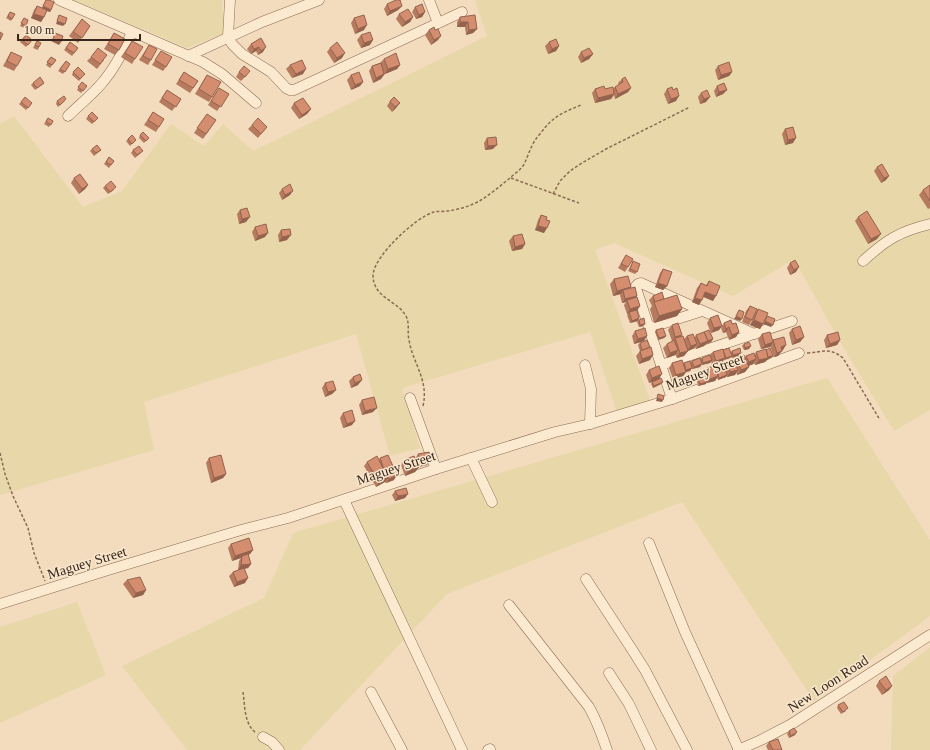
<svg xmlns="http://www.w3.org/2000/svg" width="930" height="750" viewBox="0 0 930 750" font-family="'Times New Roman',serif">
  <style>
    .farmland { fill: #e8d7a9 }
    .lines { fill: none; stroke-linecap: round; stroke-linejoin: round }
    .minor-casing { stroke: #8b6b54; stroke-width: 11 }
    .path { stroke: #8b6b54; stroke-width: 1.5; stroke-dasharray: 3 2; stroke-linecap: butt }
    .minor { stroke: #fcead0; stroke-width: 10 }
    .wall { fill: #b67a5f }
    .shaded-wall { fill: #94634e }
    .building { fill: #d48e6f; stroke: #94634e }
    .labels { text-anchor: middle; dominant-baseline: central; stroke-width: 3; stroke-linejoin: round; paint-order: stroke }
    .street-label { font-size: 14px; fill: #39261b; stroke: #f9e7cd }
  </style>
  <rect width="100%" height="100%" fill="#f2dcbd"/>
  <g class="farmland">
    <path d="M74 0H222L224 33 187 48Z"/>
    <path d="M475 0H930V410L894 431 843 347 794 259 733 296 614 243 595 250 651 403 617 412 590 332 402 388 420 448 390 456 356 334 144 402 154 450 0 495V124L14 116 83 207 122 191 171 124 204 146 223 124 253 151 487 36Z"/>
    <path d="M827 378 930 540V616L814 701 682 502 447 594 300 750H187L122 666 264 598 293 533Z"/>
    <path d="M77 602 106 675 0 723V627Z"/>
    <path d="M930 647V750H891L893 676Z"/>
  </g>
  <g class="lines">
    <defs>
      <g id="minor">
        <path d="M59 0 203 62 222 74 256 103"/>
        <path d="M230 0 228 37 232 44 242 54 271 72 286 88 290 90H294L462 12"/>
        <path d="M429 0 438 23"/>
        <path d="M188 56 262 22 319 0"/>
        <path d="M68 116C79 105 92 95 102 83 115 68 124 50 132 32"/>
        <path d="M863 261C886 240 900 231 930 224"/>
        <path d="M649 328 702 311"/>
        <path d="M585 365 591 389 590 424"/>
        <path d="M661 365 792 321"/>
        <path d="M410 398 436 469"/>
        <path d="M672 399 636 288V286L638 284 641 283 754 334"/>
        <path d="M471 458 492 502"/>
        <path d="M344 500 462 750"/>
        <path d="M649 543 685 632 739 750"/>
        <path d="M586 579 633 651 645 670 687 750"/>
        <path d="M0 604 108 570 241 530 288 518 436 469 555 432 590 424 672 399 799 353"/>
        <path d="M509 605 589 707C597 721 602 735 607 750"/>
        <path d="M609 673 629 704 651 750"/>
        <path d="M371 692 402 750"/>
        <path d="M263 737 272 742 279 750"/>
        <path d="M488 750 490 749"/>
        <path d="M738 750 761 740 790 725 930 635"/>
      </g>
    </defs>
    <use href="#minor" class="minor-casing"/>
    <g class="path">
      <path d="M511 178 579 203"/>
      <path d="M553 194 560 181 570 171 582 163 606 149 690 107"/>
      <path d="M807 353C823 352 830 347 843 358L880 420"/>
      <path d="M423 406C429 380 413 364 409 340 407 332 410 324 406 316 397 300 373 298 373 275 374 256 416 217 434 212 438 211 442 212 446 211 458 210 471 206 481 200 491 194 500 186 510 178 514 174 519 171 523 166 527 159 529 151 533 144 535 140 537 137 540 134 553 116 562 113 581 105"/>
      <path d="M0 453 5 474 13 496 28 528 34 553 45 581"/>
      <path d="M243 692C245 706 244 724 256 733"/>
    </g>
    <use href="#minor" class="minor"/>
  </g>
  <g class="wall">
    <path d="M46 0 51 10 50 12 47 11 44 17 41 22 31 18 34 10 37 6 42 8Z"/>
    <path d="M387 4 402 6 398 10 387 16 384 9Z"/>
    <path d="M415 7 425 12 422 17 416 19 412 12Z"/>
    <path d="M10 12 15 14 11 21 6 18Z"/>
    <path d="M399 14 413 17 410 22 402 27 396 19Z"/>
    <path d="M460 17 477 29 473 33 466 35 465 27H457V22Z"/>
    <path d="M24 18 26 26 24 28 20 26Z"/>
    <path d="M354 18 364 30 355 34 351 23Z"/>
    <path d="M82 19 90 26 78 43 69 36Z"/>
    <path d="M429 30 438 40 431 45 425 35Z"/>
    <path d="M114 33 119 50 115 55 104 49Z"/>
    <path d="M26 35 32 40 26 47 20 42Z"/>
    <path d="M361 35 370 45 361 48 357 40Z"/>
    <path d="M261 38 263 52 258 55 256 51 251 54 247 49 251 44Z"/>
    <path d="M37 41 39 47 38 50 33 48Z"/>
    <path d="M132 41 135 59 132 64 121 57Z"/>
    <path d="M70 42 78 48 72 56 64 50Z"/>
    <path d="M549 42 559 46 556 51 548 54 545 46Z"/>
    <path d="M149 45 151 60 148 65 139 60Z"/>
    <path d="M330 48 342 58 334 63 327 52Z"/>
    <path d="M161 51 166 67 163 71 152 65Z"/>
    <path d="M11 52 17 66 14 71 3 66 8 57Z"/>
    <path d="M581 52 593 54 589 59 581 63 578 57Z"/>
    <path d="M51 57 56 60 50 68 46 65Z"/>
    <path d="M91 57 104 60 97 69 87 61Z"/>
    <path d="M384 59 400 65 397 69 385 74 381 79 373 83 369 71 372 66 380 63Z"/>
    <path d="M66 61 70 64 63 74 58 71Z"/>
    <path d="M290 65 303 74 292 78 286 69Z"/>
    <path d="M718 66 732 72 729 76 718 80 715 70Z"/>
    <path d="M73 72 83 76 79 81 72 75Z"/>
    <path d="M184 72 198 81 190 93 176 84Z"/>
    <path d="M239 72 247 75 241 81 236 77Z"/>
    <path d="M207 75 212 97 209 102 195 94Z"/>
    <path d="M351 75 363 82 360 86 351 90 347 80Z"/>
    <path d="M622 79 631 88 628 92 615 99 614 95 611 99 595 103 592 93 595 89H613L615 87 619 85 618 83Z"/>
    <path d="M82 82 87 86 81 93 77 90Z"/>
    <path d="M33 83H44L42 85 35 90 31 85Z"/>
    <path d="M717 86 727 90 723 94 716 97 714 91Z"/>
    <path d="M219 88 229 94 217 111 208 105Z"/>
    <path d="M667 89 676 101 668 104 664 94Z"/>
    <path d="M167 90 181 99 172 111 159 102Z"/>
    <path d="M701 93 706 102 700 104 698 97Z"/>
    <path d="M57 101H65L58 107 56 104Z"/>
    <path d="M390 101 396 108 392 112 387 106Z"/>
    <path d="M21 102 32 103 26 110 19 104Z"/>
    <path d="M294 103 311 109 307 114 299 119 291 108Z"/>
    <path d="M153 112 164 119 156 132 144 125Z"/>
    <path d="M207 114 216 120 203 139 194 133Z"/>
    <path d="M88 116 96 120 92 124 86 119Z"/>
    <path d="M48 118 53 121 49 127 44 124Z"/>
    <path d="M252 125 267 127 258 138 248 129Z"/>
    <path d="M785 129 793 143 785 145 782 134Z"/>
    <path d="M140 135 147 140 144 143 139 138Z"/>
    <path d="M487 138 493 149 485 150 484 143Z"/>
    <path d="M128 139 134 142 130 146 126 141Z"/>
    <path d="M92 149 101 150 99 152 94 156 90 151Z"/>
    <path d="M133 150 141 153 135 158 131 153Z"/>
    <path d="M109 157 114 161 109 168 104 164Z"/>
    <path d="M877 167 886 180 881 183 874 171Z"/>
    <path d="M74 178 88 185 85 189 79 194 71 183Z"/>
    <path d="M930 185V208L928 209 919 195 923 190Z"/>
    <path d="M105 186 114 190 108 194 103 188Z"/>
    <path d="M282 189 290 195 282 200 279 193Z"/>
    <path d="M240 210 246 222 239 224 237 214Z"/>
    <path d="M541 215 546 220 544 233 535 230 538 220Z"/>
    <path d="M858 217 877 239 868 244 855 221Z"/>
    <path d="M255 227 265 237 255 241 252 232Z"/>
    <path d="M281 230 287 240 279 242 278 235Z"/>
    <path d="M513 236 525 244 522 249 512 251 509 241Z"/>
    <path d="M626 255 628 267 625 272 618 268Z"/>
    <path d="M633 261 637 272 635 274 628 271Z"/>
    <path d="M790 263 796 272 790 275 787 268Z"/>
    <path d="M663 269 667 286 663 290 655 287 660 273Z"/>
    <path d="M614 279 631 287 630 288 636 297 637 311 639 318 638 321 630 323 627 315 629 313 627 314 624 305 626 302 622 303 620 295 621 294 613 296 610 284Z"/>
    <path d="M709 281 713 301 703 297 699 305 692 302 697 288 701 283 706 285Z"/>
    <path d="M653 296 664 299 682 309 677 316 654 323 650 309 652 306 649 300Z"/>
    <path d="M750 306 752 320 749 325 742 322 746 311Z"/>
    <path d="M758 309 763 324 760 329 750 325 755 314Z"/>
    <path d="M710 318 722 326 719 330 711 333 707 323Z"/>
    <path d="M639 320 645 324 643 326 639 327 637 322Z"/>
    <path d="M724 323 732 324 739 332 736 337 729 340 726 332 723 333 721 328Z"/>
    <path d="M672 325 682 335 680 337 684 339 687 336 695 337 696 335 713 339 711 342 706 344 704 346 696 349 695 346 694 348 688 351 684 356 677 358 675 354V355L667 358 663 348 667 344 672 341 668 330Z"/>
    <path d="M792 329 804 337 800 342 792 345 789 333Z"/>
    <path d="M656 330 666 336 664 338 658 340 655 332Z"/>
    <path d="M635 331 644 341 634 344 632 336Z"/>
    <path d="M762 334 773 341V340L783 350 781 351 778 356 774 357 770 346V347L761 349 758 339Z"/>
    <path d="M827 335 840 340 837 345 826 348 824 340Z"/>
    <path d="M640 343 650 360 639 364 636 356 640 351 638 345Z"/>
    <path d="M744 344 749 349 744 350 742 346Z"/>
    <path d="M723 350 731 352 732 351 741 353 740 355 732 358 731 357 730 358 724 360 722 362 712 365 711 361 710 363 701 365 700 367 692 369 690 363 692 361 700 359 702 358 710 355 713 352Z"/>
    <path d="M756 352 773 356 771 358 767 360 765 362 755 365 754 362 753 364 748 366 749 367 745 372 737 375 736 372 735 375 727 377V376L726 377 718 380 717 378 715 381 707 383H706V384L698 386 697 381 698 379 705 377 704 373 707 368 717 370 724 368 727 363 733 361 736 358 745 357 746 356 755 355Z"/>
    <path d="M672 363 684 364 692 368 690 371 686 372 683 376 673 379 669 368Z"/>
    <path d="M649 370 663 382 661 384 653 388 651 384 652 382 657 380 649 383 646 375Z"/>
    <path d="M353 377 358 385 351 388 349 381Z"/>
    <path d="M325 383 336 390 332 394 325 397 322 388Z"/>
    <path d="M362 400 373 412 362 415 359 405Z"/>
    <path d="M343 413 352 425 343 428 340 418Z"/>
    <path d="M418 454 427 465 419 467 415 472 405 476 401 465 404 460 415 459Z"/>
    <path d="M209 458 226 474 223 478 211 483 206 463Z"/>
    <path d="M380 458 394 480 386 483 385 482 376 487 364 466 367 462 379 460Z"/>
    <path d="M395 491 405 498 395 501 392 495Z"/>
    <path d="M231 544 253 550 250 554 248 555 251 564 248 568 244 569 245 583 234 587 229 576 233 572 238 570 239 561 241 558 232 561 228 548Z"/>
    <path d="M127 580 146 590 143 595 133 598 123 584Z"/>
    <path d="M879 681 892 686 889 690 882 695 876 686Z"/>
    <path d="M838 705 846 711 841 714 837 708Z"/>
    <path d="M789 731 795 735 789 738 787 734Z"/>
    <path d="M769 742 782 750H768L766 746Z"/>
  </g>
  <g class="shaded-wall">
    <path d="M43 6 51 10 50 12 42 9Z"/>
    <path d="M402 6 398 10 387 16 390 11Z"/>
    <path d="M425 12 422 17 416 19 419 15Z"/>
    <path d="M34 14 44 17 41 22 31 18Z"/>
    <path d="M413 17 410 22 402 27 405 22Z"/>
    <path d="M57 21 65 24 63 26 56 24Z"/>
    <path d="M460 22H468L465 27H457Z"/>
    <path d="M367 25 364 30 355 34 358 29Z"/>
    <path d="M477 29 473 33 466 35 469 30Z"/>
    <path d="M441 36 438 40 431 45 434 40Z"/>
    <path d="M53 39 61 42 59 45 51 41Z"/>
    <path d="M373 40 370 45 361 48 364 43Z"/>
    <path d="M559 46 556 51 548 54 552 49Z"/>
    <path d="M259 47 256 51 251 54 254 49Z"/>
    <path d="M266 47 263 52 258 55 261 51Z"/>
    <path d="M345 53 342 58 334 63 337 58Z"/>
    <path d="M593 54 589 59 581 63 584 58Z"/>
    <path d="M400 65 397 69 385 74 388 69Z"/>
    <path d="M306 69 303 74 292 78 296 74Z"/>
    <path d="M732 72 729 76 718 80 721 75Z"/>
    <path d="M384 74 381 79 373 83 376 78Z"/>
    <path d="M363 82 360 86 351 90 355 85Z"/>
    <path d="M631 88 628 92 615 99 618 94Z"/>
    <path d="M727 90 723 94 716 97 719 92Z"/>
    <path d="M614 94 611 99 595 103 598 98Z"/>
    <path d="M679 96 676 101 668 104 671 99Z"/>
    <path d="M710 97 706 102 700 104 704 99Z"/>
    <path d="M400 103 396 108 392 112 395 107Z"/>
    <path d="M311 109 307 114 299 119 302 115Z"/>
    <path d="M796 138 793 143 785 145 788 140Z"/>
    <path d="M497 145 493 149 485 150 488 146Z"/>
    <path d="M889 176 886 180 881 183 884 178Z"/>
    <path d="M88 185 85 189 79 194 82 189Z"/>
    <path d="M293 191 290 195 282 200 285 195Z"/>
    <path d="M250 217 246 222 239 224 242 219Z"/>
    <path d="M538 226 547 228 544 233 535 230Z"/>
    <path d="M268 233 265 237 255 241 258 236Z"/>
    <path d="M881 234 877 239 868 244 871 239Z"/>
    <path d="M291 235 287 240 279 242 282 237Z"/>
    <path d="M525 244 522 249 512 251 515 247Z"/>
    <path d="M799 267 796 272 790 275 794 270Z"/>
    <path d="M658 283 667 286 663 290 655 287Z"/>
    <path d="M631 287 628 292 623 290 621 294 613 296 617 291Z"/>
    <path d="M705 292 716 296 713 301 702 296Z"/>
    <path d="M637 296 634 300H627L626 302 622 303 625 299Z"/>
    <path d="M695 298 702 300 699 305 692 302Z"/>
    <path d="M640 306 637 311 627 314 630 309Z"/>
    <path d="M682 309 677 316 654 323 659 316Z"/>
    <path d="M736 316 742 319 740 321 734 319Z"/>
    <path d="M639 318 638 321 630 323 632 321Z"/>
    <path d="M754 320 763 324 760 329 750 325Z"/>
    <path d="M765 321 773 325 771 327 763 324Z"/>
    <path d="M645 324 643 326 639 327 640 325Z"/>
    <path d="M722 326 719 330 711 333 714 328Z"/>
    <path d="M729 327 726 332 723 333 726 329Z"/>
    <path d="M739 332 736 337 729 340 732 335Z"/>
    <path d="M682 335 678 339 675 338 673 341H672L675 337Z"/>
    <path d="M647 336 644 341 634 344 638 339Z"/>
    <path d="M666 336 664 338 658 340 659 338Z"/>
    <path d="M804 337 800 342 792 345 796 340Z"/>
    <path d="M713 339 711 342 706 344 707 341Z"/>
    <path d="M840 340 837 345 826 348 830 344Z"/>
    <path d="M708 341 704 346 696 349 700 344Z"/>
    <path d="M773 342 770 347 761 349 765 345Z"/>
    <path d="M697 344 694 348 688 351 684 356 677 358 680 353 687 351 691 346Z"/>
    <path d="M786 345 783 350 777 352 781 347Z"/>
    <path d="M751 346 749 349 744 350 745 348Z"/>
    <path d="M678 350 675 355 667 358 670 353Z"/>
    <path d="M782 351 778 356 774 357 777 353Z"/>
    <path d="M741 353 740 355 732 358 733 355Z"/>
    <path d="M653 355 650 360 639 364 642 359Z"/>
    <path d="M732 356 730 358 724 360 726 358Z"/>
    <path d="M773 356 771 358 767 360 765 362 755 365 759 360Z"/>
    <path d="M725 358 722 362 712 365 716 361Z"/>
    <path d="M756 359 753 364 745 367 749 362Z"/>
    <path d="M712 360 710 363 702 365 703 363Z"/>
    <path d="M702 364 700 367 692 369 694 367Z"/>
    <path d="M749 367 745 372 737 375 741 370Z"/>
    <path d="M692 368 690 371 686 372 683 376 673 379 676 375 686 370Z"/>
    <path d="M738 370 735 375 727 377 730 372Z"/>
    <path d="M662 374 659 379 649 383 652 378Z"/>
    <path d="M727 375 726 377 718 380 719 378Z"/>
    <path d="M718 376 715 381 707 383 710 379Z"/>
    <path d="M362 380 358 385 351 388 355 383Z"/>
    <path d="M663 382 661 384 653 388 654 386Z"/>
    <path d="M707 382 706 384 698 386 700 384Z"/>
    <path d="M336 390 332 394 325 397 328 392Z"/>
    <path d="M657 398 663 400 662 402 656 401Z"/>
    <path d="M377 408 373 412 362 415 365 411Z"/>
    <path d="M355 421 352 425 343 428 347 424Z"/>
    <path d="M431 460 427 465 417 467 421 463Z"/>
    <path d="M419 467 415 472 405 476 408 471Z"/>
    <path d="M226 474 223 478 211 483 214 478Z"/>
    <path d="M397 475 394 480 386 483 389 479Z"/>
    <path d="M388 477 385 482 376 487 379 482Z"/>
    <path d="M408 494 405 498 395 501 398 496Z"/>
    <path d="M253 550 250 554 242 557V556L241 558 232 561 235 556Z"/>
    <path d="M251 564 248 568 238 570 241 565Z"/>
    <path d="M248 578 245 583 234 587 237 582Z"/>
    <path d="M146 590 143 595 133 598 136 593Z"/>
    <path d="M892 686 889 690 882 695 886 690Z"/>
    <path d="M797 732 795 735 789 738 791 736Z"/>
  </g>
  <g class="building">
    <path d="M46 0H49L54 2 51 10 43 6Z"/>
    <path d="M396 0H400L402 6 390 11 387 4Z"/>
    <path d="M422 4 425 12 419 15 415 7Z"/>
    <path d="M37 6 47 10 44 17 34 14Z"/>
    <path d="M408 9 413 17 405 22 399 14Z"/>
    <path d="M10 12 15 14 12 19 8 16Z"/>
    <path d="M59 15 67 18 65 24 57 21Z"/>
    <path d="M364 15 367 25 358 29 354 18Z"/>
    <path d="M475 15 477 29 469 30 468 22H460V17Z"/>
    <path d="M24 18 28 20 26 26 21 23Z"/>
    <path d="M82 19 90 26 82 38 73 32Z"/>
    <path d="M434 27 435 30 438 29 441 36 434 40 429 30Z"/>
    <path d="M0 32 3 34 0 40Z"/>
    <path d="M370 32 373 40 364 43 361 35Z"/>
    <path d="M55 33 63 36 61 42 53 39Z"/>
    <path d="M114 33 125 39 119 50 108 44Z"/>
    <path d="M26 35 32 40 28 45 22 40Z"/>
    <path d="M261 38 266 47 261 51 259 47 254 49 251 44Z"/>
    <path d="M556 39 559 46 552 49 549 42Z"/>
    <path d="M37 41 41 43 39 47 35 45Z"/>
    <path d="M132 41 143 47 135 59 125 53Z"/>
    <path d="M70 42 78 48 74 53 66 48Z"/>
    <path d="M337 42 345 53 337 58 330 48Z"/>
    <path d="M149 45 157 49 151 60 143 56Z"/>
    <path d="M98 48 107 55 100 64 91 57Z"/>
    <path d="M589 48 593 54 584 58 581 52Z"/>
    <path d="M161 51 172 57 166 67 155 60Z"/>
    <path d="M11 52 22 57 17 66 7 61Z"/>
    <path d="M396 53 400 65 388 69 384 59Z"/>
    <path d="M51 57 56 60 52 65 47 62Z"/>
    <path d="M302 60 306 69 296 74 290 65Z"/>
    <path d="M66 61 70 64 65 72 60 69Z"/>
    <path d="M729 62 732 72 721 75 718 66Z"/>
    <path d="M381 63 384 74 376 78 372 66Z"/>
    <path d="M244 66 250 71 245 77 239 72Z"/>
    <path d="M78 67 85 74 80 79 73 72Z"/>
    <path d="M184 72 198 81 193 88 179 80Z"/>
    <path d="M359 72 363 82 355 85 351 75Z"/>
    <path d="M207 75 221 82 212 97 199 89Z"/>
    <path d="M40 77 44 83 37 88 33 83Z"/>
    <path d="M625 77 631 88 618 94 615 87 623 82 622 79Z"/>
    <path d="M82 82 87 86 83 91 78 87Z"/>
    <path d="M724 83 727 90 719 92 717 86Z"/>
    <path d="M604 86 605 89 613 87 614 94 598 98 595 89Z"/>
    <path d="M672 87 673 90 677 88 679 96 671 99 667 89Z"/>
    <path d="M219 88 229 94 221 107 211 101Z"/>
    <path d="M167 90 181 99 176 107 162 98Z"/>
    <path d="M707 90 710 97 704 99 701 93Z"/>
    <path d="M64 96 66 99 60 105 57 101Z"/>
    <path d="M25 97 32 103 28 108 21 102Z"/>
    <path d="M394 97 400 103 395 107 390 101Z"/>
    <path d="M303 98 311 109 302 115 294 103Z"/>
    <path d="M92 112 98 118 94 122 88 116Z"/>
    <path d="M153 112 164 119 159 127 148 120Z"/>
    <path d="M207 114 216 120 206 134 197 128Z"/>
    <path d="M48 118 53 121 51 125 46 121Z"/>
    <path d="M258 118 267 127 261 134 252 125Z"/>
    <path d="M793 127 796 138 788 140 785 129Z"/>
    <path d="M143 132 149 138 146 141 140 135Z"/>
    <path d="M132 135 136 140 132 144 128 139Z"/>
    <path d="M496 137 497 145 488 146 487 138Z"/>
    <path d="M97 145 101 150 96 153 92 149Z"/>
    <path d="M139 146 143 151 137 155 133 150Z"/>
    <path d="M109 157 114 161 111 165 106 162Z"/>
    <path d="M882 164 889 176 884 178 877 167Z"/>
    <path d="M80 174 88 185 82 189 74 178Z"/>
    <path d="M111 181 116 187 110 192 105 186Z"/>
    <path d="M290 184 293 191 285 195 282 189Z"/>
    <path d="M930 185V201L923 190Z"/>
    <path d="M247 208 250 217 242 219 240 210Z"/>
    <path d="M867 211 881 234 871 239 858 217Z"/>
    <path d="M541 215 547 217 546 220 550 221 547 228 538 226Z"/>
    <path d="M266 224 268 233 258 236 255 227Z"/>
    <path d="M290 229 291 235 282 237 281 230Z"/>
    <path d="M522 234 525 244 515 247 513 236Z"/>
    <path d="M626 255 633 259 628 267 621 264Z"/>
    <path d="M795 260 799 267 794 270 790 263Z"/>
    <path d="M633 261 640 264 637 272 630 269Z"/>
    <path d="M663 269 672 272 667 286 658 283Z"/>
    <path d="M628 276 631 287 617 291 614 279Z"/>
    <path d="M709 281 720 286 716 296 705 292 702 300 695 298 701 283 707 286Z"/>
    <path d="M635 287 637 296 625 299 623 290Z"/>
    <path d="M662 292 664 299 655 302 653 296Z"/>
    <path d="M677 295 682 309 659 316 654 302Z"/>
    <path d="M637 297 640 306 630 309 627 300Z"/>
    <path d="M750 306 757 309 752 320 745 317Z"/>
    <path d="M758 309 768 313 763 324 754 320Z"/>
    <path d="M637 310 639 318 632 321 629 312Z"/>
    <path d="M739 310 744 312 742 319 736 316Z"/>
    <path d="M718 315 722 326 714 328 710 318Z"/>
    <path d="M767 316 775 319 773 325 765 321Z"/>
    <path d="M644 318 645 324 640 325 639 320Z"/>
    <path d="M731 320 732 324 736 323 739 332 732 335 729 327 726 329 724 323Z"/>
    <path d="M678 323 682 335 675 337 672 325Z"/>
    <path d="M800 326 804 337 796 340 792 329Z"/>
    <path d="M645 328 647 336 638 339 635 331Z"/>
    <path d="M663 328 666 336 659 338 656 330Z"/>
    <path d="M709 330 713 339 707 341H708L704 332Z"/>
    <path d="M704 332 708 341 700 344 696 335Z"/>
    <path d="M770 332 773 342 765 345 762 334Z"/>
    <path d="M838 332 840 340 830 344 827 335Z"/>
    <path d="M693 334 697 344 691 346 687 336Z"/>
    <path d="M683 336 688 351 680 353 675 338Z"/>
    <path d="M784 337 786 345 781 347 782 351 777 353 773 340Z"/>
    <path d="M647 340 650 347 642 350 640 343Z"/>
    <path d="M674 340 678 350 670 353 667 344Z"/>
    <path d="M749 342 751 346 745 348 744 344Z"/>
    <path d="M651 347 653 355 642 359 640 351Z"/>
    <path d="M729 348 732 356 726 358 723 350Z"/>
    <path d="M740 348 741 353 733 355 732 351Z"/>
    <path d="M770 348 773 356 768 357 766 350Z"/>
    <path d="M723 349 725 358 716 361 713 352Z"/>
    <path d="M766 349 768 358 759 360 756 352Z"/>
    <path d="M754 353 756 359 749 362 746 356Z"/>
    <path d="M710 355 712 360 703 363 702 358Z"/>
    <path d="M744 355 749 367 741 370 736 358Z"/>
    <path d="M700 358 702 364 694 367 692 361Z"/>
    <path d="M682 360 686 372 676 375 672 363Z"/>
    <path d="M690 361 692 368 686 370 684 363Z"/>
    <path d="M735 361 738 370 730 372 727 363Z"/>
    <path d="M659 366 662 374 652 378 649 370Z"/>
    <path d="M715 366 718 376 710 379 707 368Z"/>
    <path d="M725 368 727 375 719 378 717 370Z"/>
    <path d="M360 374 362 380 355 383 353 377Z"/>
    <path d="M706 377 707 382 700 384 698 379Z"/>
    <path d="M661 378 663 382 654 386 652 382Z"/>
    <path d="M333 381 336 390 328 392 325 383Z"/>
    <path d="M658 394 664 396 663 400 657 398Z"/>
    <path d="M374 397 377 408 365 411 362 400Z"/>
    <path d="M352 410 355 421 347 424 343 413Z"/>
    <path d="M429 452 431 460 421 463 418 454Z"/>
    <path d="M221 455 226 474 214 478 209 458Z"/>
    <path d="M388 455 397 475 389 479 388 477 379 482 367 462 377 456 385 472 380 458Z"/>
    <path d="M414 456 419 467 408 471 404 460Z"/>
    <path d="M406 488 408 494 398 496 395 491Z"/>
    <path d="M249 538 253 550 235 556 231 544Z"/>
    <path d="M248 554 251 564 241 565 242 556Z"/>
    <path d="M244 568 248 578 237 582 233 572Z"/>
    <path d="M140 577 146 590 136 593 127 580Z"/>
    <path d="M886 676 892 686 886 690 879 681Z"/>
    <path d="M844 702 848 708 843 712 838 705Z"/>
    <path d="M794 728 797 732 791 736 789 731Z"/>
    <path d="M778 739 782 750H773L769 742Z"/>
  </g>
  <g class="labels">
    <g class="street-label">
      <text transform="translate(705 372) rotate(-20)">Maguey Street</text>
      <text transform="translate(396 468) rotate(-18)">Maguey Street</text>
      <text transform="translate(87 563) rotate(-17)">Maguey Street</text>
      <text transform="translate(828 684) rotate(-33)">New Loon Road</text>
    </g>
  </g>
  <path d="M18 34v6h122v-6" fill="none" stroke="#39261b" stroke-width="2"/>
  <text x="24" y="34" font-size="12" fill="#39261b" stroke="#f9e7cd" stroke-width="3" paint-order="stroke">100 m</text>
</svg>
